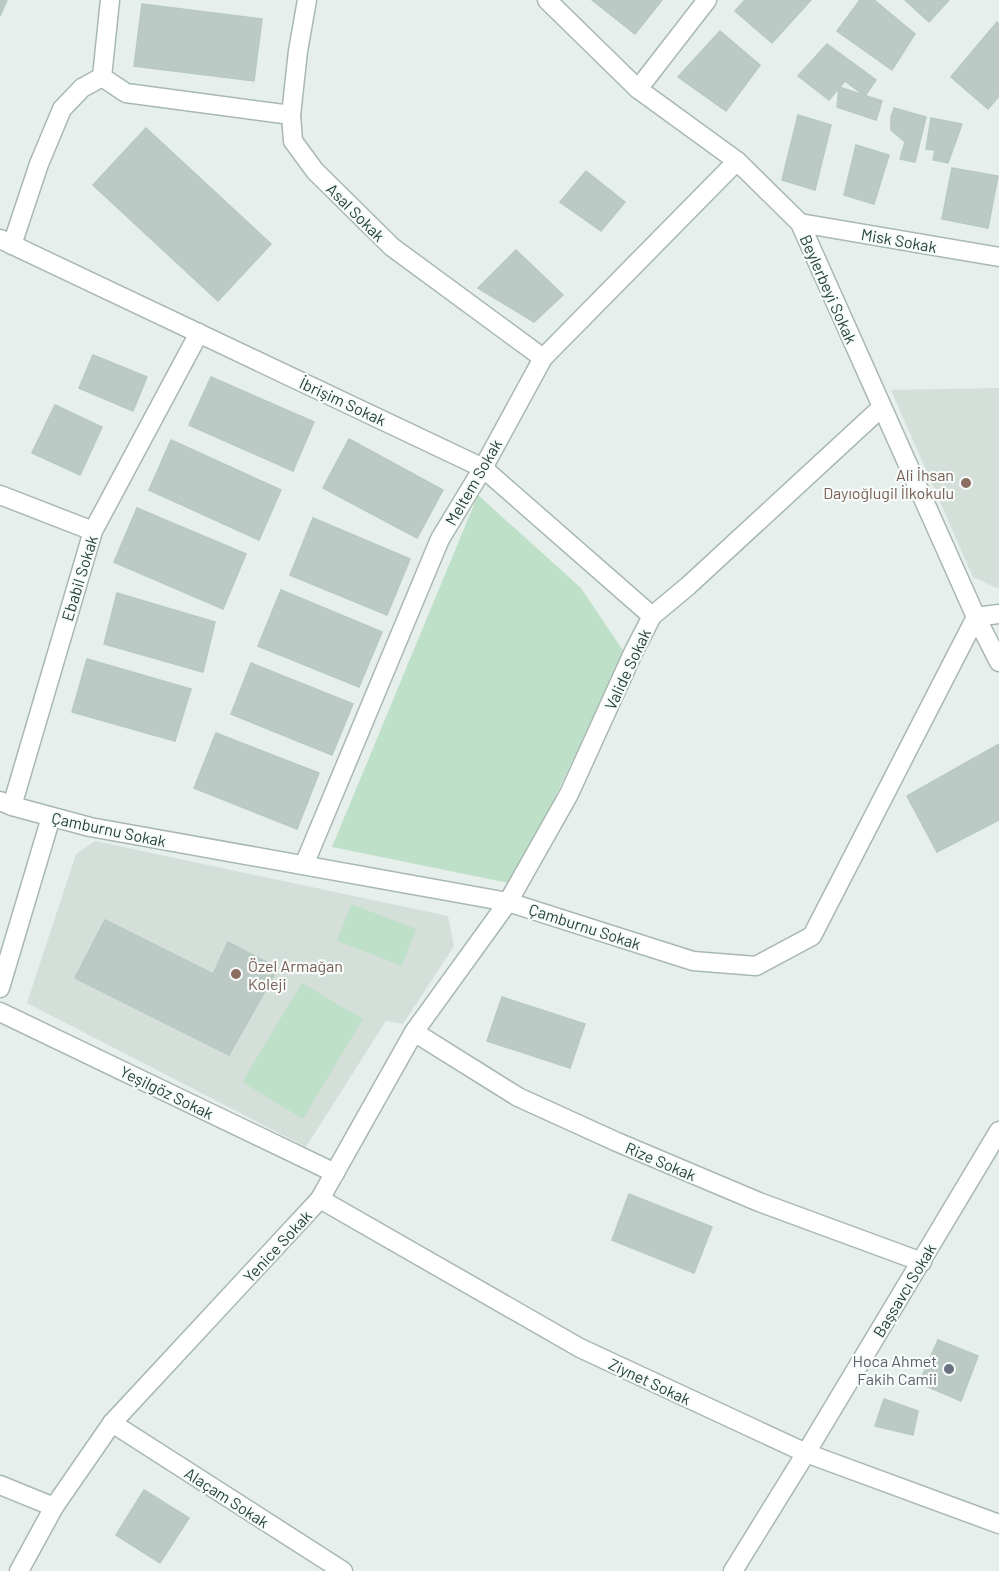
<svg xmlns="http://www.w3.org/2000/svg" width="999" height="1571" viewBox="0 0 999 1571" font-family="Barlow,sans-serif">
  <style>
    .built { fill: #d4dfda }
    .green { fill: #bfe0c8 }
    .building { fill: #bbcac4; stroke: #b8c9c2; stroke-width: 1.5 }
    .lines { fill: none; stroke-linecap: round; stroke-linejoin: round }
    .minor-casing { stroke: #a8b8b2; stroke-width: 21 }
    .minor { stroke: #fff; stroke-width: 18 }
    .education-dot { fill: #8d6e63; stroke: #f7fbf9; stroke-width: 2 }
    .worship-dot { fill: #6b7280; stroke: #f7fbf9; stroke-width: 2 }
    .labels { text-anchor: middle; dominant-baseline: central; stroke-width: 4.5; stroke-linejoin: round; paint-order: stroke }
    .street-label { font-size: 16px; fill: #24423a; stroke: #f7fbf9 }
    .education-label { font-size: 16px; fill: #785e54; stroke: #f7fbf9; text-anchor: end }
    .worship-label { font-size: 16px; fill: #5b616d; stroke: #f7fbf9; text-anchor: end }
  </style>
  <rect width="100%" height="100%" fill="#e6efeb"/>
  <g class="built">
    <path d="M999 388V589L973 577 891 390Z"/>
    <path d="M95 841 448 916 454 946 403 1024 386 1021 306 1147 27 1003 76 854Z"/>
  </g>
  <g class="green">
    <path d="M478 495 581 588 624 652 514 884 332 847Z"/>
    <path d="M351 904 416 929 402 966 337 941Z"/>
    <path d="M302 983 363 1019 303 1119 242 1082Z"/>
  </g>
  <g class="building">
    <path d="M0 0H7L0 16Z"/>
    <path d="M592 0H662L635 34Z"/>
    <path d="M745 0H811L772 43 735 11Z"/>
    <path d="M860 0H874L915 34 892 70 837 31Z"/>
    <path d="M905 0H949L929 22Z"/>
    <path d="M142 4 262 19 254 81 134 66Z"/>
    <path d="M997 22 999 24V96L988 109 951 77Z"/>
    <path d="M720 31 760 65 726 111 678 77Z"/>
    <path d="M827 44 876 80 865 96 845 81 829 100 798 76Z"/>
    <path d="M839 87 882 101 876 120 837 107Z"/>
    <path d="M894 108 926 117 915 162 900 159 905 142 891 130V117Z"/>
    <path d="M798 115 831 125 815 190 782 180Z"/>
    <path d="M931 118 962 124 948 163 933 160 935 150 926 149Z"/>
    <path d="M146 128 271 244 218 301 93 185Z"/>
    <path d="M856 145 889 155 874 204 844 195Z"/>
    <path d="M952 168 998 176 988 228 942 219Z"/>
    <path d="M586 171 625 202 601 231 560 202Z"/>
    <path d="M516 250 563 295 534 322 478 288Z"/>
    <path d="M93 355 147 377 133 411 79 388Z"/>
    <path d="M211 377 314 422 293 471 189 425Z"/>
    <path d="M55 405 102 427 80 475 32 453Z"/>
    <path d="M349 439 443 490 417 538 323 488Z"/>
    <path d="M171 440 281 490 259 540 149 490Z"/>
    <path d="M137 508 246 554 223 609 114 562Z"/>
    <path d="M313 518 410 559 387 615 290 575Z"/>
    <path d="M281 590 382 632 359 687 258 646Z"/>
    <path d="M117 593 215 622 203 672 104 644Z"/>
    <path d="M87 659 191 689 175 741 72 712Z"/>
    <path d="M251 663 353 704 332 755 231 714Z"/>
    <path d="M216 733 319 773 297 829 194 788Z"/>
    <path d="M999 744V820L937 852 907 796Z"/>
    <path d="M105 920 213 974 228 942 278 968 229 1055 75 978Z"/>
    <path d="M502 997 585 1024 570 1068 487 1041Z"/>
    <path d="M629 1194 712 1227 694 1273 612 1240Z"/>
    <path d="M938 1340 978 1356 961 1401 919 1383Z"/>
    <path d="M884 1399 918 1411 913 1435 875 1426Z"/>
    <path d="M144 1490 189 1518 160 1563 116 1535Z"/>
  </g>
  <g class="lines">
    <defs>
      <g id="minor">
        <path d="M110 0 102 77 126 93 291 115"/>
        <path d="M307 0 298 51 291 115 293 141 315 171 392 247 543 358"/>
        <path d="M547 0 638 89 737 161 800 223 976 617 999 662"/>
        <path d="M638 89 707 0"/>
        <path d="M800 223 999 257"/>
        <path d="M0 239 483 468 652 616"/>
        <path d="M12 245 39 164 62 109 82 88 102 77"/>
        <path d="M0 495 93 531"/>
        <path d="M0 801 12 806 90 827 508 902 693 961 756 966 812 936 976 617 999 614"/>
        <path d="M12 806 93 531 199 333"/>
        <path d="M304 865 440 539 483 468 543 358 737 161"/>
        <path d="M0 988 51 817"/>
        <path d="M0 1012 335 1173"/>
        <path d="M414 1032 518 1097 617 1142 759 1202 922 1262"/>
        <path d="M320 1199 580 1348 806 1453 999 1524"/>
        <path d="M112 1423 343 1571"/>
        <path d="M0 1485 54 1507"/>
        <path d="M19 1571 54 1507 112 1423 320 1199 414 1032 508 902 569 794 634 651 652 616 688 586 882 407"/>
        <path d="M733 1571 806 1453 999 1131"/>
      </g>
    </defs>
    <use href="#minor" class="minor-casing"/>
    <use href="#minor" class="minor"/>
  </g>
  <g class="education-dot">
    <circle cx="966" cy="483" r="6"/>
    <circle cx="236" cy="974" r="6"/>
  </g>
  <circle class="worship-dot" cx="949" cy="1369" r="6"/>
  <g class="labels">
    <g class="street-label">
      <text transform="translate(356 212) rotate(45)">Asal Sokak</text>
      <text transform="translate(899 240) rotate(10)">Misk Sokak</text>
      <text transform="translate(829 289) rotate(66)">Beylerbeyi Sokak</text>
      <text transform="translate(343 401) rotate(25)">İbrişim Sokak</text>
      <text transform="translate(473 482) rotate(-60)">Meltem Sokak</text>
      <text transform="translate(79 578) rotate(-73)">Ebabil Sokak</text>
      <text transform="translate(627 669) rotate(-65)">Valide Sokak</text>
      <text transform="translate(109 829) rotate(12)">Çamburnu Sokak</text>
      <text transform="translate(585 926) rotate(18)">Çamburnu Sokak</text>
      <text transform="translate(167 1092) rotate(26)">Yeşilgöz Sokak</text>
      <text transform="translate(661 1161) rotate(23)">Rize Sokak</text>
      <text transform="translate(277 1246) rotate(-47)">Yenice Sokak</text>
      <text transform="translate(904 1290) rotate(-59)">Başsavcı Sokak</text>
      <text transform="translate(650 1381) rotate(25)">Ziynet Sokak</text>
      <text transform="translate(227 1497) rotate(33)">Alaçam Sokak</text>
    </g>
    <g class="education-label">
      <text x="954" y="474">Ali İhsan<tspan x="954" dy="18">Dayıoğlugil İlkokulu</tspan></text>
      <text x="248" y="965" text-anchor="start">Özel Armağan<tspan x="248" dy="18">Koleji</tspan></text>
    </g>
    <g class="worship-label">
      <text x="937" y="1360">Hoca Ahmet<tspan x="937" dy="18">Fakih Camii</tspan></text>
    </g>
  </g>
</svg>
